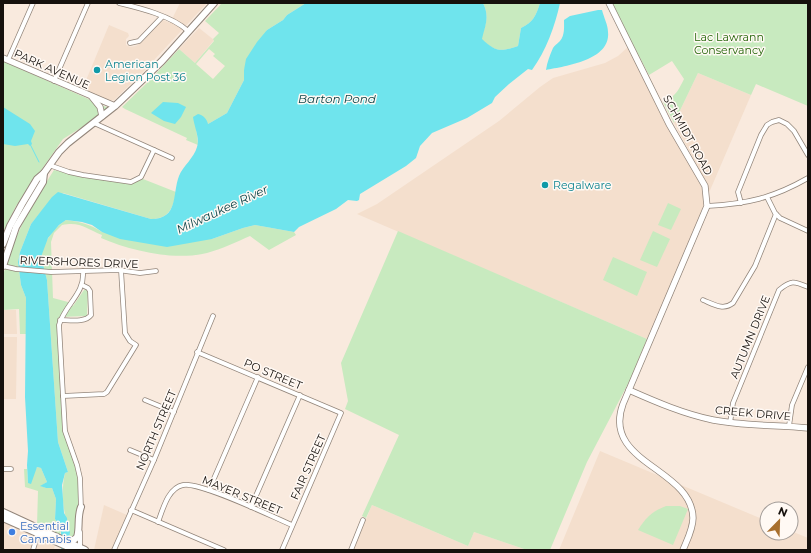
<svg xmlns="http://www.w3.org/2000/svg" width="811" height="553" viewBox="0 0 811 553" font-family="Montserrat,sans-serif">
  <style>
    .built { fill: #f4dfcd }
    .green { fill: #c8eabf; fill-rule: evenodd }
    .water { fill: #6fe4ed }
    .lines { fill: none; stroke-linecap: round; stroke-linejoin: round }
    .stream { stroke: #6fe4ed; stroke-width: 1 }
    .street-casing { stroke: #93867b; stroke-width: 5.5 }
    .secondary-casing { stroke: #93867b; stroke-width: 7 }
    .primary-casing { stroke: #93867b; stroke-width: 8 }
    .street { stroke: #fff; stroke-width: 4 }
    .secondary { stroke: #fff; stroke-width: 5.5 }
    .primary { stroke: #fff; stroke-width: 6 }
    .culture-dot { fill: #0f9aa8; stroke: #fff9f4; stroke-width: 1.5 }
    .shop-dot { fill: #3f7fe0; stroke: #fff9f4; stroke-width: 1.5 }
    .labels { text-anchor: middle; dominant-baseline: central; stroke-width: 3; stroke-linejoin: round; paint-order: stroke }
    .park-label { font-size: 11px; fill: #226406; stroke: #fff9f4 }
    .culture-label { font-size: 11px; fill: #0d838f; stroke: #fff9f4; text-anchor: start }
    .street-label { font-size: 11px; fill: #16110d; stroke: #fff9f4 }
    .shop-label { font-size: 11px; fill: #366cbe; stroke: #fff9f4; text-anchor: start }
    .water-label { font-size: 12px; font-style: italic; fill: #0d4448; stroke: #fff9f4 }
  </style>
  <rect width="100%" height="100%" fill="#f9eade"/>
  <g class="built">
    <path d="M180 3H207L142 73 114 100 108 101 82 90 109 25 128 33 129 36 126 39V45L130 47 136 46 144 40 163 20 170 23Z"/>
    <path d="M199 28 214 40 195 63 179 49Z"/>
    <path d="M628 47 700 181 703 194V206L701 213 656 324 647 339 357 214 377 204 499 121 540 87 553 78 605 63 618 56Z"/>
    <path d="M698 73 751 95 708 195 704 181 700 171 674 123Z"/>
    <path d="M3 310H16L17 334H3Z"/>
    <path d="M3 337H17L16 399H3Z"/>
    <path d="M600 451 767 521V533H791V531L808 538V550H559Z"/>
    <path d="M104 505 127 515 112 550H94Z"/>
    <path d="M372 505 468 546 474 532 527 550H353Z"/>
    <path d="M3 520 55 543 54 550H3Z"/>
  </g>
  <g class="green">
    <path d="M222 3H306L287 15 283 20 267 30 244 70V80L227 113 208 124 194 121 196 126 198 145 186 140 187 138 125 109 122 107 149 81 179 49 195 63 214 41 213 39 219 33 205 21ZM209 49 215 54 213 56 225 66 213 79 196 64Z"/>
    <path d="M483 3H540C536 16 533 22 521 28L518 46C500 52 496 52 481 39 485 26 490 17 483 3Z"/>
    <path d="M611 3H808V106L756 84 751 95 698 73 674 123 663 102C676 96 678 91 684 79L672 61 649 75Z"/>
    <path d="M3 61 111 109 63 139 16 206 3 232Z"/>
    <path d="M54 170 75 175 134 182 143 179 176 192V193C173 209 168 219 151 219L63 193 40 213 31 224 20 252 18 262 21 285 26 298V334H20L19 309 3 310V275L13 245 27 213Z"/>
    <path d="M668 203 681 209 671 230 658 225Z"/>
    <path d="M66 220C80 222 90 224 102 232L212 239 243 228 255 225 294 232 296 235 269 250 250 236C236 242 222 249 207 253 175 261 131 251 101 238L102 235C87 229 80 221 62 225L54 233 51 242 53 298 68 302 73 306 84 290 86 289 88 292 87 316 59 317 57 324 63 430 76 468 79 490 76 535 71 539 68 538C70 530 67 523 65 514 62 501 62 486 65 473L68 472 58 442 47 280C46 275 40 261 41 256 42 243 56 226 66 220Z"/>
    <path d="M398 231 647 339 630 380 587 462 550 550H527L474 532 468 546 372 505 366 518 362 516 399 435 345 409 348 401 341 363Z"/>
    <path d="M653 231 670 239 657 267 640 260Z"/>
    <path d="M613 257 647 272 637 296 603 280Z"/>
    <path d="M37 467 41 468 47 482 41 486 46 488H52L56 499 55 519 61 528 60 536 37 525 38 491 25 487 24 469H27L28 483Z"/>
    <path d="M666 506H680L688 509 673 545 638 530C646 517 653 511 666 506Z"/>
  </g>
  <g class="water">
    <path d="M306 3H483C490 17 485 26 482 39 496 52 500 52 518 46L521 28C533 22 536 16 540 3H560C555 26 546 51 532 70L528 69 509 84 495 97 492 103 467 118 432 133 420 146 416 158 406 166 360 194 359 200 357 201 348 200 336 209 299 227 294 232 255 225 243 228 212 239 167 247 120 239 102 232 92 225 82 222 66 220 59 225 48 238 41 257 47 280 58 442 68 472 65 473 62 485 64 513 67 518 68 529 70 532 67 550H61V528L55 519 56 499 52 488H46L40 486 47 482 41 468 37 467 31 484 28 483 27 465 28 451 25 397 26 298 21 285 18 262 20 252 31 224 52 197 58 192 151 219C179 219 172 194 179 176 183 166 194 158 197 147 200 138 194 126 193 117L198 114C203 115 207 119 208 124L227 113 244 80V70L246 59 257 42 267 30 283 20 287 15Z"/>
    <path d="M598 10H602C604 18 608 25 608 32 611 60 566 66 546 70 547 62 550 55 553 48 555 45 557 44 560 41 565 35 564 27 564 20L570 16Z"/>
    <path d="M163 102 178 103 186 107 181 117 175 124 164 121 151 113Z"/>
    <path d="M3 107 30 124 35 131 31 141 32 144 30 146 28 144 15 146 3 144Z"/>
  </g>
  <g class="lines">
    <path class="stream" d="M30 144 39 162"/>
    <defs>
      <g id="street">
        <path d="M119 3C140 8 172 16 188 31"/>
        <path d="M130 43 139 41 162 17"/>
        <path d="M8 60 33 3"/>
        <path d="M54 81 88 3"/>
        <path d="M94 123 172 158"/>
        <path d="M49 165 69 172 83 175 131 182 141 177 154 150"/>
        <path d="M767 197 775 213 780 218 808 231"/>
        <path d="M741 203 738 192 761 135 767 125 772 122 779 120 787 124 794 131 808 155"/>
        <path d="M707 206C747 204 773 198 808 178"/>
        <path d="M3 266 16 269 51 272 118 270 140 273 156 271"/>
        <path d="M703 300C713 304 723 311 733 303L755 266 776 214"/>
        <path d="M60 320C69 320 85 323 91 315L90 291 88 288 82 285"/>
        <path d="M197 352 341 413 282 550"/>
        <path d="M63 396 104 394 107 392 136 345 130 341 125 333 121 270"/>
        <path d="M145 400 174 412"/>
        <path d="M730 423 733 403 779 290C791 280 794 281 808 287"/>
        <path d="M789 426 792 405 808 367"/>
        <path d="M130 450 154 460"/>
        <path d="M3 469H11"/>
        <path d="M209 490 258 377"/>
        <path d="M251 507 300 395"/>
        <path d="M81 509 80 478 77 465 65 431 59 325C65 304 85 294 83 271"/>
        <path d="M131 510 224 550"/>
        <path d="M158 522C163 509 168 488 183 485 199 481 273 517 292 525"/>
        <path d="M80 547V532"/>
        <path d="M33 550 38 533"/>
        <path d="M114 550 154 460 213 316"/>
        <path d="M351 550 363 520"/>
      </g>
      <g id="secondary">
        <path d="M609 3 669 124 705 186 707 206 623 404C601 463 692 468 693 518 693 529 687 540 683 550"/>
        <path d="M3 58 115 106"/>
        <path d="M92 97 100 107 102 116"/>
        <path d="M629 390C656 402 684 414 713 420 744 426 777 425 808 428"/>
      </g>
      <g id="primary">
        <path d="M3 244 10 226 22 204 37 179 44 173"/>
        <path d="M3 266 16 227 43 182 44 173 59 152 68 143 115 106 137 85 162 61 214 3"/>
        <path d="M3 512 85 550"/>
        <path d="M3 518 75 550"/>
        <path d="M68 542C72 541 75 540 77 537 80 529 77 517 81 507"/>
      </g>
    </defs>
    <use href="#street" class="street-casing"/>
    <use href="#secondary" class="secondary-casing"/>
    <use href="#primary" class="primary-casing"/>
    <use href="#street" class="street"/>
    <use href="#secondary" class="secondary"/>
    <use href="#primary" class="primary"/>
  </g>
  <g class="culture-dot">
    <circle cx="97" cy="70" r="4"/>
    <circle cx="545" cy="185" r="4"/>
  </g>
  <circle class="shop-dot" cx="12" cy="532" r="4"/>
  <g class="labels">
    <g class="park-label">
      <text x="729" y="37">Lac Lawrann<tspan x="729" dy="13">Conservancy</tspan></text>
    </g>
    <g class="culture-label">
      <text x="105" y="64">American<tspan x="105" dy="13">Legion Post 36</tspan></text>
      <text x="553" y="185">Regalware</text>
    </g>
    <g class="street-label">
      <text transform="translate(52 69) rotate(24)">PARK AVENUE</text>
      <text transform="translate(688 135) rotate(61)">SCHMIDT ROAD</text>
      <text transform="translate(79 262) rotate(2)">RIVERSHORES DRIVE</text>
      <text transform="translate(750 337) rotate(-68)">AUTUMN DRIVE</text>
      <text transform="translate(273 374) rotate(23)">PO STREET</text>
      <text transform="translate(753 413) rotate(5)">CREEK DRIVE</text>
      <text transform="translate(156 430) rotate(-67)">NORTH STREET</text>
      <text transform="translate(308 467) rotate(-66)">FAIR STREET</text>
      <text transform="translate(242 495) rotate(22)">MAYER STREET</text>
    </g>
    <g class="shop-label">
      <text x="20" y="526">Essential<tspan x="20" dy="13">Cannabis</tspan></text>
    </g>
    <g class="water-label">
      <text x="337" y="98">Barton Pond</text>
      <text transform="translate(222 209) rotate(-25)">Milwaukee River</text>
    </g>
  </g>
  <rect width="811" height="553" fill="none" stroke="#16110d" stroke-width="8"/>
  <g transform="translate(779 521) rotate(23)"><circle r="19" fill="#fff9f4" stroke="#a29c98"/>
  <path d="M0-3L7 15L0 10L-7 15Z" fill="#a86f2d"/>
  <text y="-6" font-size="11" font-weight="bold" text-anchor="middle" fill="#16110d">N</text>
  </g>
</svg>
